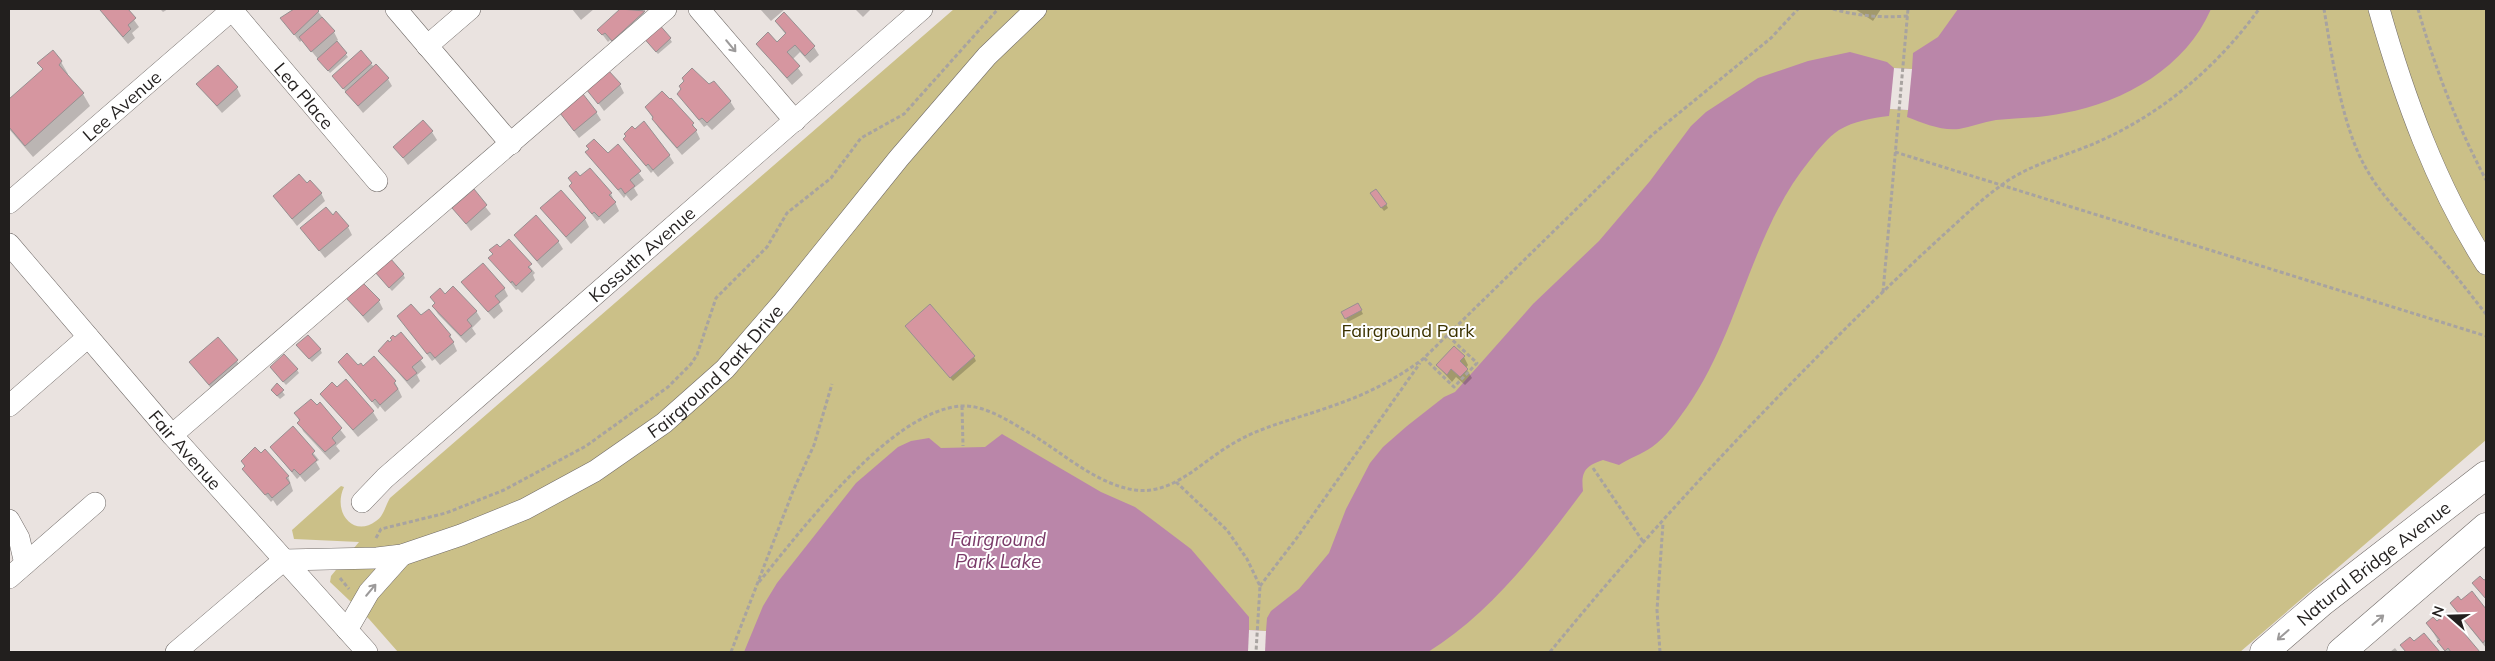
<svg xmlns="http://www.w3.org/2000/svg" width="2495" height="661" viewBox="0 0 2495 661" font-family="Mulish,sans-serif">
  <style>
    .green { fill: #cbc088 }
    .water { fill: #ba86a9 }
    .pier { fill: #eae3e0 }
    .shadow { fill: #0003 }
    .building { fill: #d696a0; stroke: #989091 }
    .lines { fill: none; stroke-linecap: round; stroke-linejoin: round }
    .minor-casing { stroke: #716b68; stroke-width: 22 }
    .major-casing { stroke: #716b68; stroke-width: 29 }
    .path { stroke: #a8a3a0; stroke-width: 3; stroke-dasharray: 4 2.5; stroke-linecap: butt }
    .minor { stroke: #fff; stroke-width: 21 }
    .major { stroke: #fff; stroke-width: 28 }
    .oneway { stroke: #9c9a9a }
    .labels { text-anchor: middle; dominant-baseline: central; stroke-width: 4; stroke-linejoin: round; paint-order: stroke }
    .street-label { font-size: 18px; fill: #221f1e; stroke: #fff }
    .park-label { font-size: 18px; fill: #3b3200; stroke: #fff }
    .water-label { font-size: 19px; font-style: italic; fill: #7b3b69; stroke: #fff }
  </style>
  <rect width="100%" height="100%" fill="#eae3e0"/>
  <path class="green" d="M954 9H2486V440L2240 652H398L369 619 330 582 331 576 359 542 294 539 292 530 341 486 344 487C332 513 354 538 376 521 384 516 385 506 390 498Z"/>
  <path class="water" d="M1958 9H2211C2186 67 2125 102 2064 113 2042 118 2019 118 1996 120 1983 122 1971 127 1959 129 1941 131 1923 123 1907 117L1908 110 1890 109 1889 116C1872 118 1854 121 1839 130 1828 137 1818 150 1810 160 1751 232 1740 331 1687 407 1677 421 1666 437 1652 447 1642 454 1630 458 1619 465L1603 460C1584 466 1581 473 1583 491 1539 550 1491 613 1428 652H744L763 606 777 583 856 483 898 447 911 441 929 438 941 448 985 447 1002 434 1101 492 1135 507 1150 518 1191 549 1249 617V630L1266 631 1267 618 1271 611 1299 589 1329 553 1346 509 1370 463 1383 447 1407 426 1444 397 1455 392 1533 304 1599 241 1650 181 1691 126 1706 112 1758 78 1808 61 1850 52 1887 62 1894 68 1912 69 1913 53 1938 37Z"/>
  <g class="pier">
    <path d="M1894 68 1912 69 1908 110 1890 109Z"/>
    <path d="M1249 630 1266 631 1265 652H1248Z"/>
  </g>
  <g class="shadow">
    <path d="M103 9H126L139 27 132 33 135 38 128 44 106 18 102 10Z"/>
    <path d="M160 9H168L163 12Z"/>
    <path d="M294 9H316L334 32 338 40 336 42 348 57 330 73 302 40 300 42 282 19Z"/>
    <path d="M572 9H594L581 20Z"/>
    <path d="M622 9H642L649 19 617 48 610 40 608 42 599 30Z"/>
    <path d="M760 9H785L771 21Z"/>
    <path d="M855 9H871L863 17Z"/>
    <path d="M1855 9H1881L1873 21Z"/>
    <path d="M776 22 814 47 819 55 810 63 800 52 792 60 803 75 792 85 757 44 777 43 786 35Z"/>
    <path d="M670 39 672 42 658 54 645 40Z"/>
    <path d="M52 52 61 62 68 74 67 75 83 94 90 106 33 157 9 129V100L43 70 39 63Z"/>
    <path d="M371 64 388 79 392 86 363 113 333 76Z"/>
    <path d="M198 85 237 88 241 96 222 113Z"/>
    <path d="M620 85 624 93 604 111 588 89Z"/>
    <path d="M709 86 730 101 735 109 712 130 707 125 704 127 678 94 682 90Z"/>
    <path d="M646 107 693 124 700 139 682 155 658 127Z"/>
    <path d="M596 112 601 120 579 138 561 114Z"/>
    <path d="M635 131 669 155 674 163 658 177 653 171 651 173 624 139Z"/>
    <path d="M432 132 437 140 408 165 395 147Z"/>
    <path d="M618 146 644 180 634 188 638 195 631 201 626 195 624 198 587 152 608 154Z"/>
    <path d="M580 178 611 194 615 202 619 211 604 224 600 219 597 221 570 187Z"/>
    <path d="M473 191 491 214 471 231 454 208Z"/>
    <path d="M321 193 325 201 297 226 274 196Z"/>
    <path d="M1373 197 1386 204 1388 208 1384 211Z"/>
    <path d="M542 209 585 219 589 227 571 244Z"/>
    <path d="M333 216 348 227 352 235 325 258 302 228Z"/>
    <path d="M515 235 558 241 563 249 542 268Z"/>
    <path d="M509 241 535 273 533 275 535 280 522 293 518 289 516 290 490 258 493 255 491 251 500 249Z"/>
    <path d="M376 273 403 274 405 278 392 291Z"/>
    <path d="M462 283 504 288 508 296 499 304 503 311 494 319Z"/>
    <path d="M445 295 476 311 481 319 472 328 476 334 466 343 438 314 433 306Z"/>
    <path d="M348 299 379 301 383 309 368 323Z"/>
    <path d="M1358 304 1363 314 1348 322 1343 313Z"/>
    <path d="M398 316 421 317 450 335 457 351 440 365 435 359 432 361Z"/>
    <path d="M909 330 974 357 976 361 953 381Z"/>
    <path d="M401 334 426 367 417 375 420 381 412 389 380 351Z"/>
    <path d="M300 349H320L322 353 312 362Z"/>
    <path d="M1464 357 1468 365 1466 368 1472 378 1465 385 1456 377 1452 382 1438 366Z"/>
    <path d="M237 361 241 369 214 392 190 362Z"/>
    <path d="M340 362 363 367 395 382 402 397 385 412 380 406 378 409Z"/>
    <path d="M271 368 297 370 299 373 286 385Z"/>
    <path d="M277 385 285 395 280 399 274 393Z"/>
    <path d="M337 389 373 412 378 420 358 437 322 394Z"/>
    <path d="M320 404 346 437 336 446 340 451 330 460 303 431 296 413Z"/>
    <path d="M293 428 319 460 316 462 320 469 305 482 300 476 297 479 271 447Z"/>
    <path d="M243 469 288 476 293 491 277 506 273 500 271 502Z"/>
    <path d="M2471 593 2486 611V648L2451 604 2461 602Z"/>
    <path d="M2447 614 2478 652H2445L2428 624 2437 623Z"/>
    <path d="M2395 648 2398 652H2390Z"/>
  </g>
  <g class="building">
    <path d="M101 9H128L136 18 128 25 131 29 123 37 100 10Z"/>
    <path d="M294 9H317L319 11 294 35 280 18Z"/>
    <path d="M620 9 645 11 612 41 605 33 602 35 597 30Z"/>
    <path d="M784 12 815 46 805 56 795 45 787 52 800 66 787 78 756 44 768 32 777 42 786 33 775 21Z"/>
    <path d="M322 17 335 31 311 52 299 37Z"/>
    <path d="M657 22 671 38 656 52 642 36Z"/>
    <path d="M337 41 347 53 328 71 317 59Z"/>
    <path d="M53 50 62 61 59 65 84 93 25 146 9 127V99L43 69 37 63Z"/>
    <path d="M361 50 372 63 343 89 332 76Z"/>
    <path d="M376 64 389 78 358 106 345 92Z"/>
    <path d="M218 65 238 87 217 106 196 84Z"/>
    <path d="M692 68 709 84 714 81 731 101 707 123 702 118 699 120 677 94 681 89 679 86 684 81 682 78Z"/>
    <path d="M608 70 621 84 598 104 586 89Z"/>
    <path d="M662 91 670 99 671 98 694 123 692 125 697 130 677 148 652 119 653 117 645 107Z"/>
    <path d="M583 94 597 112 574 131 560 113Z"/>
    <path d="M423 120 433 131 403 158 393 147Z"/>
    <path d="M644 121 670 155 653 170 648 164 646 166 623 139 626 136 624 134 632 126 635 129Z"/>
    <path d="M594 139 608 153 618 144 641 171 630 180 635 186 625 194 621 188 618 190 585 152 589 149 586 146Z"/>
    <path d="M590 168 612 193 609 195 616 202 599 217 594 212 592 214 569 186 572 183 568 178 576 171 580 176Z"/>
    <path d="M299 174 307 183 310 180 322 193 292 219 273 196Z"/>
    <path d="M474 189 487 205 466 224 452 208Z"/>
    <path d="M1376 189 1387 204 1381 208 1370 193Z"/>
    <path d="M561 190 586 218 566 237 540 208Z"/>
    <path d="M326 207 333 215 336 211 349 226 319 251 300 228Z"/>
    <path d="M536 215 559 241 537 261 514 235Z"/>
    <path d="M509 239 532 264 528 267 532 271 516 286 512 281 511 283 488 258 493 254 489 250 497 244 500 247Z"/>
    <path d="M390 258 404 274 389 288 375 272Z"/>
    <path d="M483 263 505 288 495 296 500 302 488 312 461 282Z"/>
    <path d="M363 283 380 300 363 316 346 298Z"/>
    <path d="M453 286 477 311 467 320 472 326 461 336 432 306 435 303 430 297 440 288 445 294Z"/>
    <path d="M1358 303 1362 310 1345 319 1341 312Z"/>
    <path d="M411 304 421 315 429 309 451 335 449 336 454 342 435 358 430 352 427 354 397 316Z"/>
    <path d="M930 304 975 356 950 378 905 326Z"/>
    <path d="M401 332 423 358 412 367 417 373 407 381 378 351 388 340 389 342 392 340 390 338 393 335 395 337Z"/>
    <path d="M308 335 321 349 309 359 296 345Z"/>
    <path d="M218 337 238 360 209 385 189 362Z"/>
    <path d="M1454 346 1465 356 1460 361 1468 369 1460 377 1451 369 1447 375 1436 365Z"/>
    <path d="M347 353 358 365 361 363 363 366 374 356 396 381 394 383 398 389 380 405 375 399 372 402 338 362Z"/>
    <path d="M284 354 298 369 283 382 270 367Z"/>
    <path d="M346 379 374 411 353 430 320 394 332 382 337 387Z"/>
    <path d="M277 383 284 390 277 396 271 390Z"/>
    <path d="M311 399 317 405 320 402 342 428 332 438 336 443 325 452 297 423 300 420 294 413Z"/>
    <path d="M293 426 315 451 312 454 317 460 300 475 294 469 292 472 270 447Z"/>
    <path d="M255 447 261 453 265 449 289 476 286 478 290 483 272 498 268 493 265 495 242 469 245 466 241 461Z"/>
    <path d="M2480 576 2484 580 2486 579V599L2472 583Z"/>
    <path d="M2472 591 2486 609V639L2483 643 2450 603 2458 596 2461 600Z"/>
    <path d="M2447 613 2480 652H2451L2448 648 2445 651 2437 641 2440 640 2426 623 2433 617 2437 621Z"/>
    <path d="M2424 633 2440 652H2406L2400 645 2410 637 2414 641Z"/>
  </g>
  <g class="lines">
    <defs>
      <g id="minor">
        <path d="M396 9 511 144"/>
        <path d="M699 9 795 121"/>
        <path d="M2379 9C2404 97 2436 186 2486 264"/>
        <path id="s1" d="M232 10 377 181"/>
        <path d="M427 46 470 9"/>
        <path id="s2" d="M9 203 233 9"/>
        <path id="s3" d="M9 244 172 435 367 652"/>
        <path d="M9 406 88 337"/>
        <path d="M172 435 666 9"/>
        <path id="s4" d="M362 502 385 478 922 9"/>
        <path d="M9 520 19 538 25 564"/>
        <path d="M9 578 95 503"/>
        <path d="M347 630 369 592 402 555"/>
        <path id="s5" d="M176 652 284 560 377 558 402 555 461 535 525 509 595 471 664 423 725 369 783 302 899 158 987 56 1036 9"/>
      </g>
      <g id="major">
        <path id="s6" d="M2264 652 2322 602 2486 475"/>
        <path d="M2341 652 2486 527"/>
      </g>
    </defs>
    <use href="#minor" class="minor-casing"/>
    <use href="#major" class="major-casing"/>
    <g class="path">
      <path d="M1833 9C1858 16 1881 18 1908 16"/>
      <path d="M2324 9C2332 57 2342 128 2367 170 2385 202 2414 227 2438 255 2455 274 2470 294 2486 314"/>
      <path d="M2418 9C2435 68 2457 125 2486 180"/>
      <path d="M1895 152 2486 336"/>
      <path d="M1883 292 1908 9"/>
      <path d="M1424 358 1454 387 1477 363 1447 335"/>
      <path d="M962 406 963 446"/>
      <path d="M1593 468 1644 543"/>
      <path d="M1176 482 1227 530 1247 559 1260 586 1256 652"/>
      <path d="M376 538 381 529 446 513 504 490 586 446 668 387 691 364 697 355 716 298 767 247 787 213 831 178 861 138 904 114 998 9"/>
      <path d="M340 578 349 589"/>
      <path d="M759 582C802 530 891 410 962 406 983 405 1006 419 1024 430 1059 449 1094 484 1135 490 1172 495 1199 464 1229 446 1260 426 1297 419 1332 406 1365 395 1395 380 1423 359L1652 135 1771 38 1798 9"/>
      <path d="M1260 586 1296 539 1420 363"/>
      <path d="M731 652 793 491 814 445 832 384"/>
      <path d="M1550 652C1639 543 1735 439 1835 339 1869 305 1904 271 1940 238 1959 221 1978 202 1999 187 2028 164 2067 156 2100 141 2164 112 2218 66 2259 9"/>
      <path d="M1660 652 1657 610 1663 523"/>
    </g>
    <use href="#minor" class="minor"/>
    <use href="#major" class="major"/>
  </g>
  <defs><path id="oneway-shaft" d="M-6 0H5M1.5-3L5.5 0L1.5 3" fill="none" stroke-width="1.6" stroke-linecap="round" stroke-linejoin="round" transform="scale(1.25)"/></defs>
  <g class="oneway">
    <use href="#oneway-shaft" transform="translate(731 46) rotate(50)"/>
    <use href="#oneway-shaft" transform="translate(371 590) rotate(-50)"/>
    <use href="#oneway-shaft" transform="translate(2378 620) rotate(-41)"/>
    <use href="#oneway-shaft" transform="translate(2283 635) rotate(139)"/>
  </g>
  <g class="labels">
    <g class="street-label">
      <text stroke="none"><textPath href="#s1" startOffset="112">Lea Place</textPath></text>
      <text stroke="none"><textPath href="#s2" startOffset="149">Lee Avenue</textPath></text>
      <text stroke="none"><textPath href="#s4" startOffset="374">Kossuth Avenue</textPath></text>
      <text stroke="none"><textPath href="#s5" startOffset="628">Fairground Park Drive</textPath></text>
      <text stroke="none"><textPath href="#s3" startOffset="271">Fair Avenue</textPath></text>
      <text stroke="none"><textPath href="#s6" startOffset="141">Natural Bridge Avenue</textPath></text>
    </g>
    <g class="park-label">
      <text x="1408" y="330">Fairground Park</text>
    </g>
    <g class="water-label">
      <text x="998" y="539">Fairground<tspan x="998" dy="22">Park Lake</tspan></text>
    </g>
  </g>
  <rect width="2495" height="661" fill="none" stroke="#221f1e" stroke-width="20"/>
  <g transform="translate(2450 616) rotate(290)" stroke="#ffffff" stroke-width="4" paint-order="stroke">
  <path d="M0-4L9 19L0 12L-9 19Z" fill="#221f1e"/>
  <text y="-8" font-size="14" font-weight="bold" text-anchor="middle" fill="#221f1e">N</text>
  </g>
</svg>
